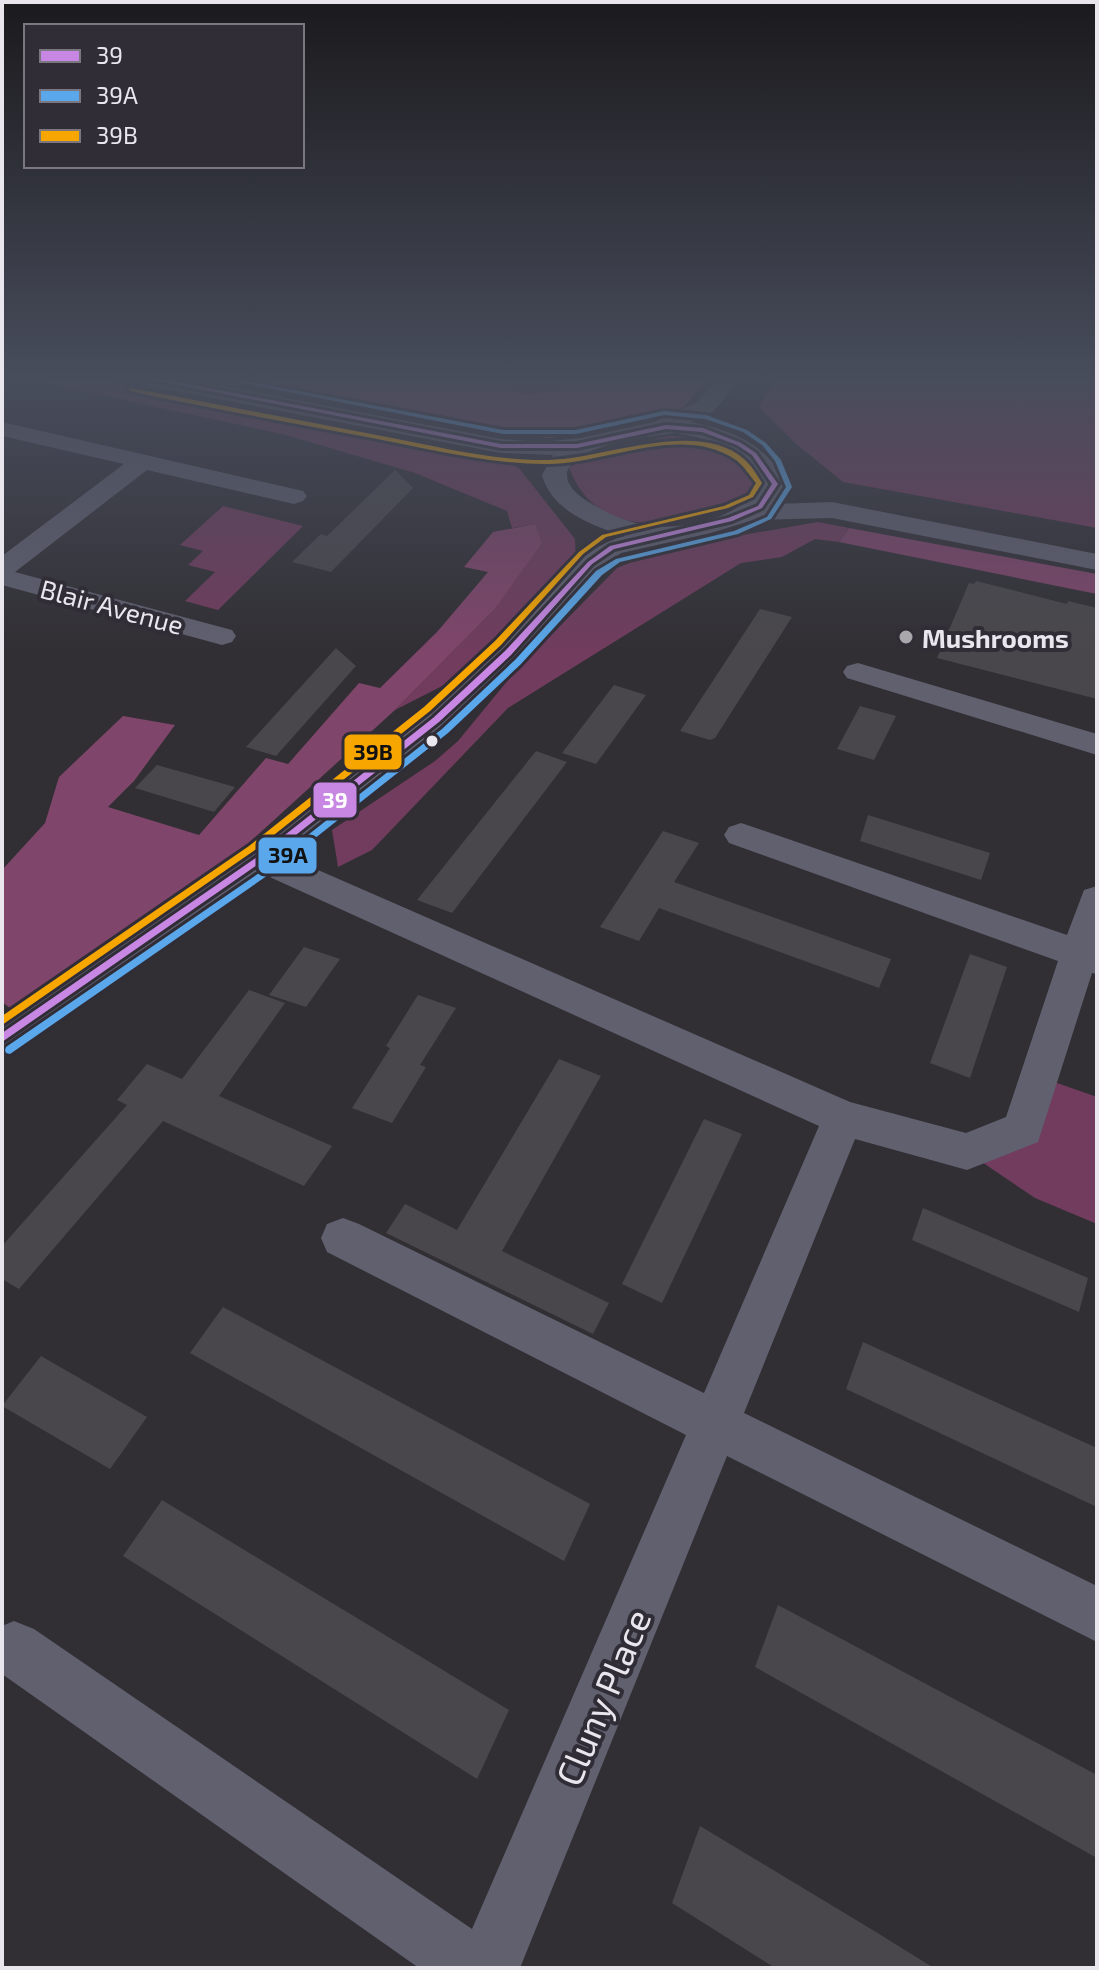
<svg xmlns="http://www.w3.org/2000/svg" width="1099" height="1970" viewBox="0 0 1099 1970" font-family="'Exo 2',sans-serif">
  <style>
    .green { fill: #713c5e }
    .forest { fill: #7f456a }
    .building { fill: #49474b }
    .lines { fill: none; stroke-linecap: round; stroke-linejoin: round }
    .minor { fill: #60606f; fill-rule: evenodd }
    .bus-1-casing { stroke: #302d36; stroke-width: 6 }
    .bus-2-casing { stroke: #302d36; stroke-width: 6 }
    .bus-3-casing { stroke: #302d36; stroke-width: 6 }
    .bus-1 { fill: #c787e3; fill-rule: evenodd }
    .bus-2 { fill: #5aa8eb; fill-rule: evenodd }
    .bus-3 { fill: #f7a600; fill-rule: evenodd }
    .poi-dot { fill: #a9a7ac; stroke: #302d36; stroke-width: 3 }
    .bus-dot { fill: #e9e7ed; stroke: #302d36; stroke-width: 3 }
    .labels { text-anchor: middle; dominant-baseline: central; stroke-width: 8; stroke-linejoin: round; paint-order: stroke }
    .far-street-label { font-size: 26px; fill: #e9e7ed; stroke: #302d36 }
    .far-poi-label { font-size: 26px; font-weight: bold; fill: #e9e7ed; stroke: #302d36; text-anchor: start }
    .near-street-label { font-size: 36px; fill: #e9e7ed; stroke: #302d36 }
    .line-badge { stroke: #302d36; stroke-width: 3 }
    .badge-label { font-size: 22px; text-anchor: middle; font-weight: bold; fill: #fff }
    .pale-badge-label { font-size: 22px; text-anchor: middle; font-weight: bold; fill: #111 }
  </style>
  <rect width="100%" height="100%" fill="#312f34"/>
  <g class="green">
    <path d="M15 376H82L493 457 519 468 575 539 576 562 458 678 395 710 493 611 535 524 512 528 507 511 415 473 286 435Z"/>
    <path d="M441 376H663L647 384 527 394Z"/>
    <path d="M778 376H1097V528L843 482 794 442 759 407Z"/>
    <path d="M668 436C708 437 740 449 760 485 750 507 733 510 710 515 654 529 592 531 569 467L597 454Z"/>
    <path d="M223 506 303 526 218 610 185 601 215 572 188 565 203 551 180 545Z"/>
    <path d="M818 522 849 528 839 542 815 539 782 557 741 563 508 708 372 850 338 867 332 830 435 761 458 741 513 674 617 568 646 556 725 538Z"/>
    <path d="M1040 1077 1097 1097V1224L1035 1198 967 1152 1023 1129Z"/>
  </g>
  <g class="forest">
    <path d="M206 376H441L527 394 647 384 663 376H709L683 408 552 438 510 435Z"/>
    <path d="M535 524 542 543 493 611 395 710 241 850 10 1008 2 1002V870L45 823 59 777 123 716 175 725 134 781 108 807 199 835 266 758 288 764 359 683 380 688 437 632 488 572 464 567 493 532Z"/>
    <path d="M849 528 1097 574V594L839 542Z"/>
  </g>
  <g class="building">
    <path d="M395 470 413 488 331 572 292 562 321 534 327 536Z"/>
    <path d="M976 581 1067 604 1068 601 1097 608V699L937 658 969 583 974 584Z"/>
    <path d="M760 609 792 617 715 738 710 740 680 731Z"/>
    <path d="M336 648 356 666 276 756 246 747Z"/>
    <path d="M614 685 646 695 596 764 562 753Z"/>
    <path d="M860 706 896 716 874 760 837 749Z"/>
    <path d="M536 751 567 762 452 913 417 900Z"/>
    <path d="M157 765 235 787 214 812 135 788Z"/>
    <path d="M868 815 990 853 981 880 860 841Z"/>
    <path d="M663 831 699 843 674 882 891 959 879 988 659 908 639 941 600 927Z"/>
    <path d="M304 947 340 959 306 1007 269 995Z"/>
    <path d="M970 954 1007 967 970 1078 930 1063Z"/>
    <path d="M249 990 285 1003 219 1096 332 1146 304 1186 163 1121 19 1289 2 1279V1246L127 1105 117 1100 147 1064 182 1079Z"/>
    <path d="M418 995 456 1008 420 1065 426 1067 392 1123 352 1108 390 1048 386 1046Z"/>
    <path d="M559 1059 601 1076 502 1251 609 1303 593 1334 386 1233 405 1204 457 1230Z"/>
    <path d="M704 1119 742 1134 662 1303 622 1284Z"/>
    <path d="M923 1208 1088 1278 1079 1312 912 1240Z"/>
    <path d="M223 1307 590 1504 564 1561 190 1353Z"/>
    <path d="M863 1342 1097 1448V1507L846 1389Z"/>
    <path d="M41 1356 147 1417 110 1469 2 1406Z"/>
    <path d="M162 1500 509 1710 477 1779 123 1556Z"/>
    <path d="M778 1605 1097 1775V1858L755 1667Z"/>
    <path d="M700 1826 871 1929 934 1968H775L672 1903Z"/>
  </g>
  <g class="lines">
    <g class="minor">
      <path d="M123 376H170L501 439 541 442 581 438 654 422 697 402 720 376H743L713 412 691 422C734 431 766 444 787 484L774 504 832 502 1097 554V570L832 518 753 520 711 533 621 553 599 569 518 659 447 727 286 856 850 1102 966 1133 1006 1117 1058 961 729 843 724 835 729 827 741 823 753 827 1067 935 1084 890 1097 886V974L1092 973 1038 1142 967 1170 855 1139 744 1413 1097 1586V1642L727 1456 520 1968H419L2 1674V1626L14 1621 34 1629 472 1929 686 1435 327 1252 321 1238 327 1224 343 1218 359 1224 704 1393 819 1126 263 874 16 1049 2 1054V1017C118 938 234 861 345 775 398 734 451 693 499 646 537 607 570 550 625 536 592 526 552 511 542 475L553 455 501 453 134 383ZM676 433C711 439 746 450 763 484 743 516 688 530 652 526 629 524 604 512 584 499 577 494 567 486 567 475 569 444 653 436 676 433Z"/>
      <path d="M2 422 303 491 307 496 303 501 294 504 147 470 15 572 232 630 236 636 232 642 222 645 2 585V556L124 464 2 436Z"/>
      <path d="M858 663 1097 734V755L847 678 843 672 847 666Z"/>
    </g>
    <defs>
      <path id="bus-1" d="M132 376H145L501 444H577L666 425 703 428 741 443 756 453 778 484 762 508 732 521 614 549 592 564 511 655 439 722 263 861 2 1042V1033L257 857 433 718 505 651 588 562 610 546 728 518 758 506 772 484 752 455 737 445 702 432 666 429 577 448H501Z"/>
      <path id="bus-2" d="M207 376H220L503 430H576L664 411 706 415 747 430 766 443 781 460 792 487 771 519 738 534 620 562 602 575 521 664 448 733 271 873 10 1054 6 1053 5 1050 6 1047 265 869 442 729 515 660 596 571 616 559 734 531 767 517 786 487 775 461 762 445 743 432 705 419 664 415 576 434H503Z"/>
      <path id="bus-3" d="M131 388C216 404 302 421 387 437 440 447 494 461 549 460 604 459 697 418 744 459 751 465 757 475 762 483L753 497 728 508 606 537 583 554 501 645 430 711 255 850 2 1025V1016L249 846 424 707 495 641 579 552 602 535 724 506 749 495 756 483C750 476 744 466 736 460 682 423 606 464 547 464 486 464 426 448 367 437 288 422 208 408 129 391L128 390Z"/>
    </defs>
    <use href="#bus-1" class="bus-1-casing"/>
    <use href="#bus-2" class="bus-2-casing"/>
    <use href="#bus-3" class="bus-3-casing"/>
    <use href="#bus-1" class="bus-1"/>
    <use href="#bus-2" class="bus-2"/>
    <use href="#bus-3" class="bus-3"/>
  </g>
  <linearGradient id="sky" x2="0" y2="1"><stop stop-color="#1b1a1d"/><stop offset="0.58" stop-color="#484d5c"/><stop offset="1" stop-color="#484d5c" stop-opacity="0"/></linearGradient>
  <rect width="1099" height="652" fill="url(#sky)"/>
  <circle class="poi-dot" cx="906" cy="637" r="8"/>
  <circle class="bus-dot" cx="432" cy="741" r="7"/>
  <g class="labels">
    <g class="far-street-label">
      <text transform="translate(112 606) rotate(15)">Blair Avenue</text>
    </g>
    <g class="far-poi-label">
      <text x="922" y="637">Mushrooms</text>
    </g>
    <g class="near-street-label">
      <text transform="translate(602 1697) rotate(-67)">Cluny Place</text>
    </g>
  </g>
  <g class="line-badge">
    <rect x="343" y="733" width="60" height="38" rx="8" fill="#f7a600"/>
    <rect x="312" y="781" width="46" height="38" rx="8" fill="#c787e3"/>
    <rect x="257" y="836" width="61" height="39" rx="8" fill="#5aa8eb"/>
  </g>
  <g class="badge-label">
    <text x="335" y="808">39</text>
  </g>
  <g class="pale-badge-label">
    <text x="373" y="760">39B</text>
    <text x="288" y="863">39A</text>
  </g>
  <rect width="1099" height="1970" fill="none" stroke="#e9e7ed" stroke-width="8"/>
  <rect x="24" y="24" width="280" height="144" fill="#302d36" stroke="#7a777f" stroke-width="2"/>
  <rect x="40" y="50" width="40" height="12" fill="#c787e3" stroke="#7a777f" stroke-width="2"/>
  <text x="96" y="64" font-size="24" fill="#e9e7ed">39</text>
  <rect x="40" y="90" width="40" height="12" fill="#5aa8eb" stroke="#7a777f" stroke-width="2"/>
  <text x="96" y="104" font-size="24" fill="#e9e7ed">39A</text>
  <rect x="40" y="130" width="40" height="12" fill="#f7a600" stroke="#7a777f" stroke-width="2"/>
  <text x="96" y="144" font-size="24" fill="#e9e7ed">39B</text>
</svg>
